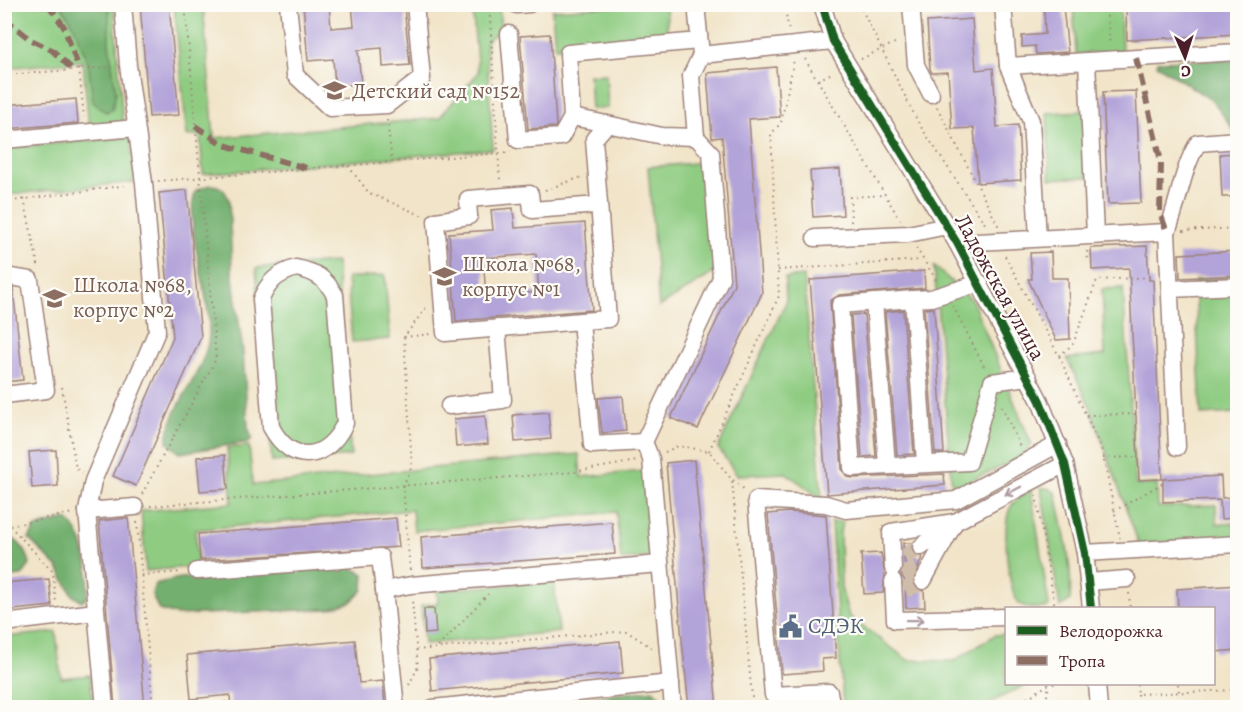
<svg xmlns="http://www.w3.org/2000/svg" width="1242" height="712" viewBox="0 0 1242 712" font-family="Alegreya,serif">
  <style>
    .green { fill: #8fcc82; stroke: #6c7656; stroke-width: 1.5 }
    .forest { fill: #73b070; stroke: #5e684e; stroke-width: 1.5 }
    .building { fill: #b2a3d9; fill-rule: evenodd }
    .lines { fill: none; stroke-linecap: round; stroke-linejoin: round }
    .minor-tunnel { stroke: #d0bda9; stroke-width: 16; stroke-dasharray: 16 8; stroke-linecap: butt }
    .minor-casing { stroke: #9e827a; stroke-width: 19 }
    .path { stroke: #9e827a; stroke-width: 2; stroke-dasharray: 1.5 4.5; stroke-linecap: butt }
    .minor { stroke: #fff; stroke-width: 16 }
    .quiet { stroke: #8d6e63; stroke-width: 6; stroke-dasharray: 12 6; stroke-linecap: butt }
    .cycleway-casing { stroke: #fdfcf7; stroke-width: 11 }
    .cycleway { stroke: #1b5e20; stroke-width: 8 }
    .oneway { stroke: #ae9aa0 }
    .labels { text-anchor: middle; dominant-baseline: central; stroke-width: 4.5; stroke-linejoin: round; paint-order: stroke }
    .education-label { font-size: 22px; fill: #785e54; stroke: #fdfcf7; text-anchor: start }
    .street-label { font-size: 22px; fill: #4a1f2b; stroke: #fdfcf7 }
    .service-label { font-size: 22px; fill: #4e5e75; stroke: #fdfcf7; text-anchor: start }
  </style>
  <rect width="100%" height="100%" fill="#fdfcf7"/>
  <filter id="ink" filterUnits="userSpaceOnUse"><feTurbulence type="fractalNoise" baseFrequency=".0167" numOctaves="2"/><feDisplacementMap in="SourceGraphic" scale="12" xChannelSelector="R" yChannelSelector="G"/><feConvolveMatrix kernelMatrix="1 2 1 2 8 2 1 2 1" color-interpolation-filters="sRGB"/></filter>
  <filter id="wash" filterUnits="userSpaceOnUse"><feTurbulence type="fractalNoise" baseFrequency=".008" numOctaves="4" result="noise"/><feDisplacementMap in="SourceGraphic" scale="24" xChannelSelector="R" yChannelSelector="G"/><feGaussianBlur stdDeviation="1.35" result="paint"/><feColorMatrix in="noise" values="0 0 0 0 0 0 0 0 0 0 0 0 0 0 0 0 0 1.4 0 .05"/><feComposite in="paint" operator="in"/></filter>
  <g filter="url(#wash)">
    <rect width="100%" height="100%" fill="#f1e4c8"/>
    <g class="green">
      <path d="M5 5H114L123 125 89 128 83 61 5 68Z"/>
      <path d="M174 5H203L214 138 439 118 478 73 472 5H499L501 30 486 41 493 149 203 174 200 135 187 136Z"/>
      <path d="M626 5H666L668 39 555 47 552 10Z"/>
      <path d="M1073 5H1120L1122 51 1076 54Z"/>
      <path d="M606 74 608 108 591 109 589 75Z"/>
      <path d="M1085 111 1088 177 1050 179 1047 113Z"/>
      <path d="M130 137 135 182 5 195V148Z"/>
      <path d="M706 162 715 272 659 307 648 167Z"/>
      <path d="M336 262 351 456 272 462 256 268Z"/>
      <path d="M934 266 972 300 1032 445 1018 459 952 489Z"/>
      <path d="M385 275 390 339 352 342 347 278Z"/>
      <path d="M804 276 822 499 786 473 737 475 718 448 786 302 785 278Z"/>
      <path d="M1237 278V413L1201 415 1195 280Z"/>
      <path d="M1123 288 1136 485 1157 484 1158 507 1216 505 1217 524 1237 523V538L1139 545 1090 406 1067 359 1105 355 1102 289Z"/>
      <path d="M249 446 253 485 579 454 581 477 644 471 652 557 621 560 616 512 414 531 412 510 195 530 198 566 146 571 141 511 232 503 227 448Z"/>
      <path d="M1041 488H1048L1056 493C1063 528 1073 565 1070 600L1060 607Z"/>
      <path d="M1031 490 1049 606 1047 608H1029L1019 604C1007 588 1002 526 1010 508 1015 499 1023 495 1031 490Z"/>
      <path d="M831 522H843L840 531 841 588 849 616 908 660 954 661 995 635 1006 634V684H1028L981 707H843Z"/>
      <path d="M554 580 559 632 424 644 421 605 438 603 437 591Z"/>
      <path d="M56 632 61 678 90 675 93 707H70L68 698 5 705V637Z"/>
    </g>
    <g class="forest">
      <path d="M61 5H109V43L116 92 112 109 106 112 93 102 88 63 73 24Z"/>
      <path d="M1226 59 1237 63V131H1234L1213 101 1157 65 1158 61Z"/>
      <path d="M210 185C221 185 225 190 229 200L232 270 243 352 248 427 252 438 249 442 180 453 167 442C170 404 205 374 209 336 212 293 182 226 196 190Z"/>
      <path d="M66 519C87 536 91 574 87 598L82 601 73 596 58 568 29 539 35 528Z"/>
      <path d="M5 535C18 540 27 550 30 564L22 576 5 578Z"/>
      <path d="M350 567 364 574 363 590 351 602 329 609 177 615 159 610 152 595 155 584 180 578Z"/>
      <path d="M653 690 660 697 659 708H501Z"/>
    </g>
    <g id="blocks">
      <g class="building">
        <path d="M140 4H169L179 115 149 117Z"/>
        <path d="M303 4H329L331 28 354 26 352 4H378L379 9 404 7 410 65 383 67 382 48 358 50 361 84 335 86 333 59 308 61Z"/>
        <path d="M1238 4V34L1127 40 1126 10Z"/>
        <path d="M1063 7 1068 52 1036 54 1035 46 1022 47V36L1045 34 1044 8Z"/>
        <path d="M972 19 976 70 993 68 997 127 1018 125 1021 180 978 183 974 128 952 129 948 72 932 73 930 69 927 22Z"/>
        <path d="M550 34 556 125 555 127 528 129 520 36Z"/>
        <path d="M776 67 780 117 749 119 762 293 698 429 671 418 734 284 722 137 712 138 707 73Z"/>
        <path d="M1136 91 1141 203 1108 204 1103 92Z"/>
        <path d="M76 99 78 123 4 129V105Z"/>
        <path d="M1238 153V197H1222L1220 154Z"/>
        <path d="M840 169 843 215 813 217 810 171Z"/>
        <path d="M187 190 201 337 136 486 113 476 173 337 159 193Z"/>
        <path d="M513 208 515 228 585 223 592 310 456 321 449 233 493 230 491 210ZM536 254 539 292 486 296 483 258Z"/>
        <path d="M1147 246 1149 280H1153L1162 479 1139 480 1129 268 1092 270 1091 248Z"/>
        <path d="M1238 251V275L1180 278 1179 254Z"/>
        <path d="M1051 252 1052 278H1068L1070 339 1056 340 1028 279H1032L1030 253Z"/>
        <path d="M924 271 925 288 839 295 830 301 842 469 847 477 853 478 944 474 945 485 827 494 810 280Z"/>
        <path d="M4 287 13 288 23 380 4 382Z"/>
        <path d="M934 308 944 453H935L924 309Z"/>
        <path d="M903 310 914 454 897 455 885 312Z"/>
        <path d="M864 314 876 456 862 457 851 315Z"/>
        <path d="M623 396 626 431 602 433 598 398Z"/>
        <path d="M548 412 551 439 515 442 513 415Z"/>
        <path d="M485 416 488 444 456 447 454 419Z"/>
        <path d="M56 450 58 486 32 488 29 452Z"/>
        <path d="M225 455 228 489 200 491 197 457Z"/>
        <path d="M694 460 717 708H689L682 640 666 463Z"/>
        <path d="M1221 476 1222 498 1238 497V518L1221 519 1220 500 1163 502V479Z"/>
        <path d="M789 512 826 515 836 658 822 659 823 671 782 674 768 514Z"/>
        <path d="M128 518 129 527 145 708H115L101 543 99 521Z"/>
        <path d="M396 518 399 547 200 560 198 534Z"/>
        <path d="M612 522 615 554 423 568 421 537Z"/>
        <path d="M903 543H911L912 553 922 557 913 582 918 590 924 591 925 607 906 608 905 581 901 574 905 567Z"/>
        <path d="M881 553 885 575 883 593 864 594 861 554Z"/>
        <path d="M49 579 52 606 4 611V583Z"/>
        <path d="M1238 585V650L1214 652V609H1178L1177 589Z"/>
        <path d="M424 609H434L436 633 425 634Z"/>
        <path d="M355 640 359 683 383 681 385 708H231L230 695 191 699 187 655Z"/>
        <path d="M620 641 623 673 432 691 429 659Z"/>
      </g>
    </g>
  </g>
  <g filter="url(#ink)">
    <use href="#blocks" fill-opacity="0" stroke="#9e827a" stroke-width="1.5"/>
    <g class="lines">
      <g class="minor-tunnel">
        <path d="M904 557 921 547"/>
        <path d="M893 568V581L922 564"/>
        <path d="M905 590 923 581"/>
      </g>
      <defs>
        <g id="minor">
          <path d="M288 4 295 75 330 108 387 105 422 78 415 4"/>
          <path d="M696 4 701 55 833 41"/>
          <path d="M822 4 833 41 957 243 1040 401 1065 464 1085 553 1091 608"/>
          <path d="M911 4 916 65 931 94"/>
          <path d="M1003 4 1008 66 1087 61 1095 235"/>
          <path d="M517 5 529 4"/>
          <path d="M509 34 518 140 561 137 572 117"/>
          <path d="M1087 61 1238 52"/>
          <path d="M1008 66 1031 121 1038 238"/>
          <path d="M607 124 572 117 568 53 699 41"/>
          <path d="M4 140 136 128"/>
          <path d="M815 238 908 234 947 226"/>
          <path d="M957 243 1167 232"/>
          <path d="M296 268C316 272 325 278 335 295L345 423C327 461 292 466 271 427L261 299C269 281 277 274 296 268Z"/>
          <path d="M4 276 30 280 46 390 4 395"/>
          <path d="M1170 289 1238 286"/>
          <path d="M913 299 931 298 980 283"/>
          <path d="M874 302 887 465"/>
          <path d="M581 321 445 333 436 221 469 216 468 199 530 194 532 210 599 205"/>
          <path d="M449 406 503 400 497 328"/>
          <path d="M644 442 721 278 711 153 696 137 691 76 701 55"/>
          <path d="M1177 447 1167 232C1179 202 1182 169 1198 143L1238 140"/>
          <path d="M925 463 913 299 840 305 852 468 969 462 992 382 1028 377"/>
          <path d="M87 511 135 507"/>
          <path d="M921 547 949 526"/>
          <path d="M1085 553 1238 544"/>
          <path d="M893 568 891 532 955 522 1065 464"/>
          <path d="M197 571 380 557 384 590"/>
          <path d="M893 581 895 620 1006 617"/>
          <path d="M923 581 955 522"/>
          <path d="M1088 582 1127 579"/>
          <path d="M4 623 96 612"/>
          <path d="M1097 684 1099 708"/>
          <path d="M105 708 87 511 93 481 157 331 144 183 128 65 123 4"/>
          <path d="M396 708 384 590 411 585 660 564"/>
          <path d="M433 708 671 683"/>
          <path d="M673 708 651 459 644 442 592 445 581 321 608 319 594 139 607 124 662 136 696 137"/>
          <path d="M832 708 829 692 773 695 756 500 826 504 846 510 956 500 1058 444"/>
        </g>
      </defs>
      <use href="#minor" class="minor-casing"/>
      <g class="path">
        <path d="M489 4 500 181"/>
        <path d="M784 4 789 31"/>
        <path d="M859 4 919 124 986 225"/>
        <path d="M1106 4 1110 45"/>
        <path d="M926 12 989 8"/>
        <path d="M805 59 900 220"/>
        <path d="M861 59 899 41"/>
        <path d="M79 69 84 117"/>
        <path d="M4 75 112 67"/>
        <path d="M818 80 834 72"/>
        <path d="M937 107 999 227"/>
        <path d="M387 120 392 162"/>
        <path d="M348 166 369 193 423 216"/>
        <path d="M158 181 511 152"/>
        <path d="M545 190 582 177"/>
        <path d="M24 199 39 269"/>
        <path d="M4 202 128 185"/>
        <path d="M851 222 850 197 885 195"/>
        <path d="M1183 231 1238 228"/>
        <path d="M916 248 937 281"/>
        <path d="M1087 251 1088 261"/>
        <path d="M1005 256 1059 356 1102 451 1120 538"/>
        <path d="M778 270 921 260"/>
        <path d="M953 306 985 368"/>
        <path d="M404 337 431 334"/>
        <path d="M1059 356 1073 344 1097 280 1154 277"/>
        <path d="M62 387 76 469 82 473"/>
        <path d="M1002 406 1020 447"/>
        <path d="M1086 415 1136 414"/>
        <path d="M709 451 779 296 771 134 781 123 794 60"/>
        <path d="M665 452 678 446 709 451 732 480 753 708"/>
        <path d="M1103 458 1138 457"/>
        <path d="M733 480 745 490"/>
        <path d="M142 494 216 359 185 4"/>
        <path d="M1036 495 1055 608"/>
        <path d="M150 506 574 472 637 461"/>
        <path d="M1114 511 1163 483"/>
        <path d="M137 522 153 708"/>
        <path d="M10 526 53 572 56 603"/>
        <path d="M4 527 73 513"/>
        <path d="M410 570 403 486 412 466 404 337 428 305"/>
        <path d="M141 575 183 572"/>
        <path d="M1129 593 1130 608"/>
        <path d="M438 647 488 594"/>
        <path d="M416 650 626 631 654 649"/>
        <path d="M1137 684 1138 694 1238 690"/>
        <path d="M1178 684 1179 692"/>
        <path d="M409 685 418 667 412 600"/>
        <path d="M1138 694V708"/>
        <path d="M225 695 226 708"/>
        <path d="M1012 708 1049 684H1056"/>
        <path d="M1045 708 1049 684"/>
      </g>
      <use href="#minor" class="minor"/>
      <g class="quiet">
        <path d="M48 4 64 27 79 69"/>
        <path d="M4 18 31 40 52 50 73 70"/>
        <path d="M1136 58 1161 161 1160 213 1167 232"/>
        <path d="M195 126 224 145 310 169"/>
      </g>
      <defs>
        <path id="cycleway" d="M822 4 833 41 957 243 1040 401 1065 464 1085 553 1091 608"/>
      </defs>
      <use href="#cycleway" class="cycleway-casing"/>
      <use href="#cycleway" class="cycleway"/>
    </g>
    <defs><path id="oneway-shaft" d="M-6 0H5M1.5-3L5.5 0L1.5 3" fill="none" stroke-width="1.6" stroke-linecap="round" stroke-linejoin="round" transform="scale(1.5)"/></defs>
    <g class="oneway">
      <use href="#oneway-shaft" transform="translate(1013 491) rotate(152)"/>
      <use href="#oneway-shaft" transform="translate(915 620) rotate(-1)"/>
    </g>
  </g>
  <defs>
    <symbol id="school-bare" viewBox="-9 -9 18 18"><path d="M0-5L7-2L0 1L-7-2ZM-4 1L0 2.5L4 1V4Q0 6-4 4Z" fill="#8d6e63" stroke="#fdfcf7" stroke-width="2.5" paint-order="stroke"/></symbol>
    <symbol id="civic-bare" viewBox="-9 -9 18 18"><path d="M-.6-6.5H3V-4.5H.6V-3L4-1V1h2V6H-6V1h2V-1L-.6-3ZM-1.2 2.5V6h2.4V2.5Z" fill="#5c6f8a" stroke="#fdfcf7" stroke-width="2.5" paint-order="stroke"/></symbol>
  </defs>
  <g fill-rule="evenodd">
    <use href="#school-bare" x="318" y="74" width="33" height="33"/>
    <use href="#school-bare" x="428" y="260" width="33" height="33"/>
    <use href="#school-bare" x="38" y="282" width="33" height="33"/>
    <use href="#civic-bare" x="774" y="610" width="33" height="33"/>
  </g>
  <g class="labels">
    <g class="education-label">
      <text x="352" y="91">Детский сад №152</text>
      <text x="462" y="264">Школа №68,<tspan x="462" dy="25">корпус №1</tspan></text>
      <text x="73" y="285">Школа №68,<tspan x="73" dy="25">корпус №2</tspan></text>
    </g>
    <g class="street-label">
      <text transform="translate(1000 287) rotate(61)">Ладожская улица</text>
    </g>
    <g class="service-label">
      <text x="808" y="626">СДЭК</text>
    </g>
  </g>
  <rect width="1242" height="712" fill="none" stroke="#fdfcf7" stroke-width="24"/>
  <rect x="1005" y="607" width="210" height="78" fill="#fdfcf7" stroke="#b5a4a5" stroke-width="1.5"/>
  <rect x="1017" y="626" width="30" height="9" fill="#1b5e20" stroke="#b5a4a5" stroke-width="1.5"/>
  <text x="1059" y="637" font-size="18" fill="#4a1f2b">Велодорожка</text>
  <rect x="1017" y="656" width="30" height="9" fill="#8d6e63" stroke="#b5a4a5" stroke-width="1.5"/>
  <text x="1059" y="667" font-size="18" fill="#4a1f2b">Тропа</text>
  <g transform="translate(1185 57) rotate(177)" stroke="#fdfcf7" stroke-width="4.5" paint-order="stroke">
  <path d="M0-4.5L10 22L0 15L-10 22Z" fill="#4a1f2b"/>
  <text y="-9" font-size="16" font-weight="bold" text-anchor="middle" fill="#4a1f2b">С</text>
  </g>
</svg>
